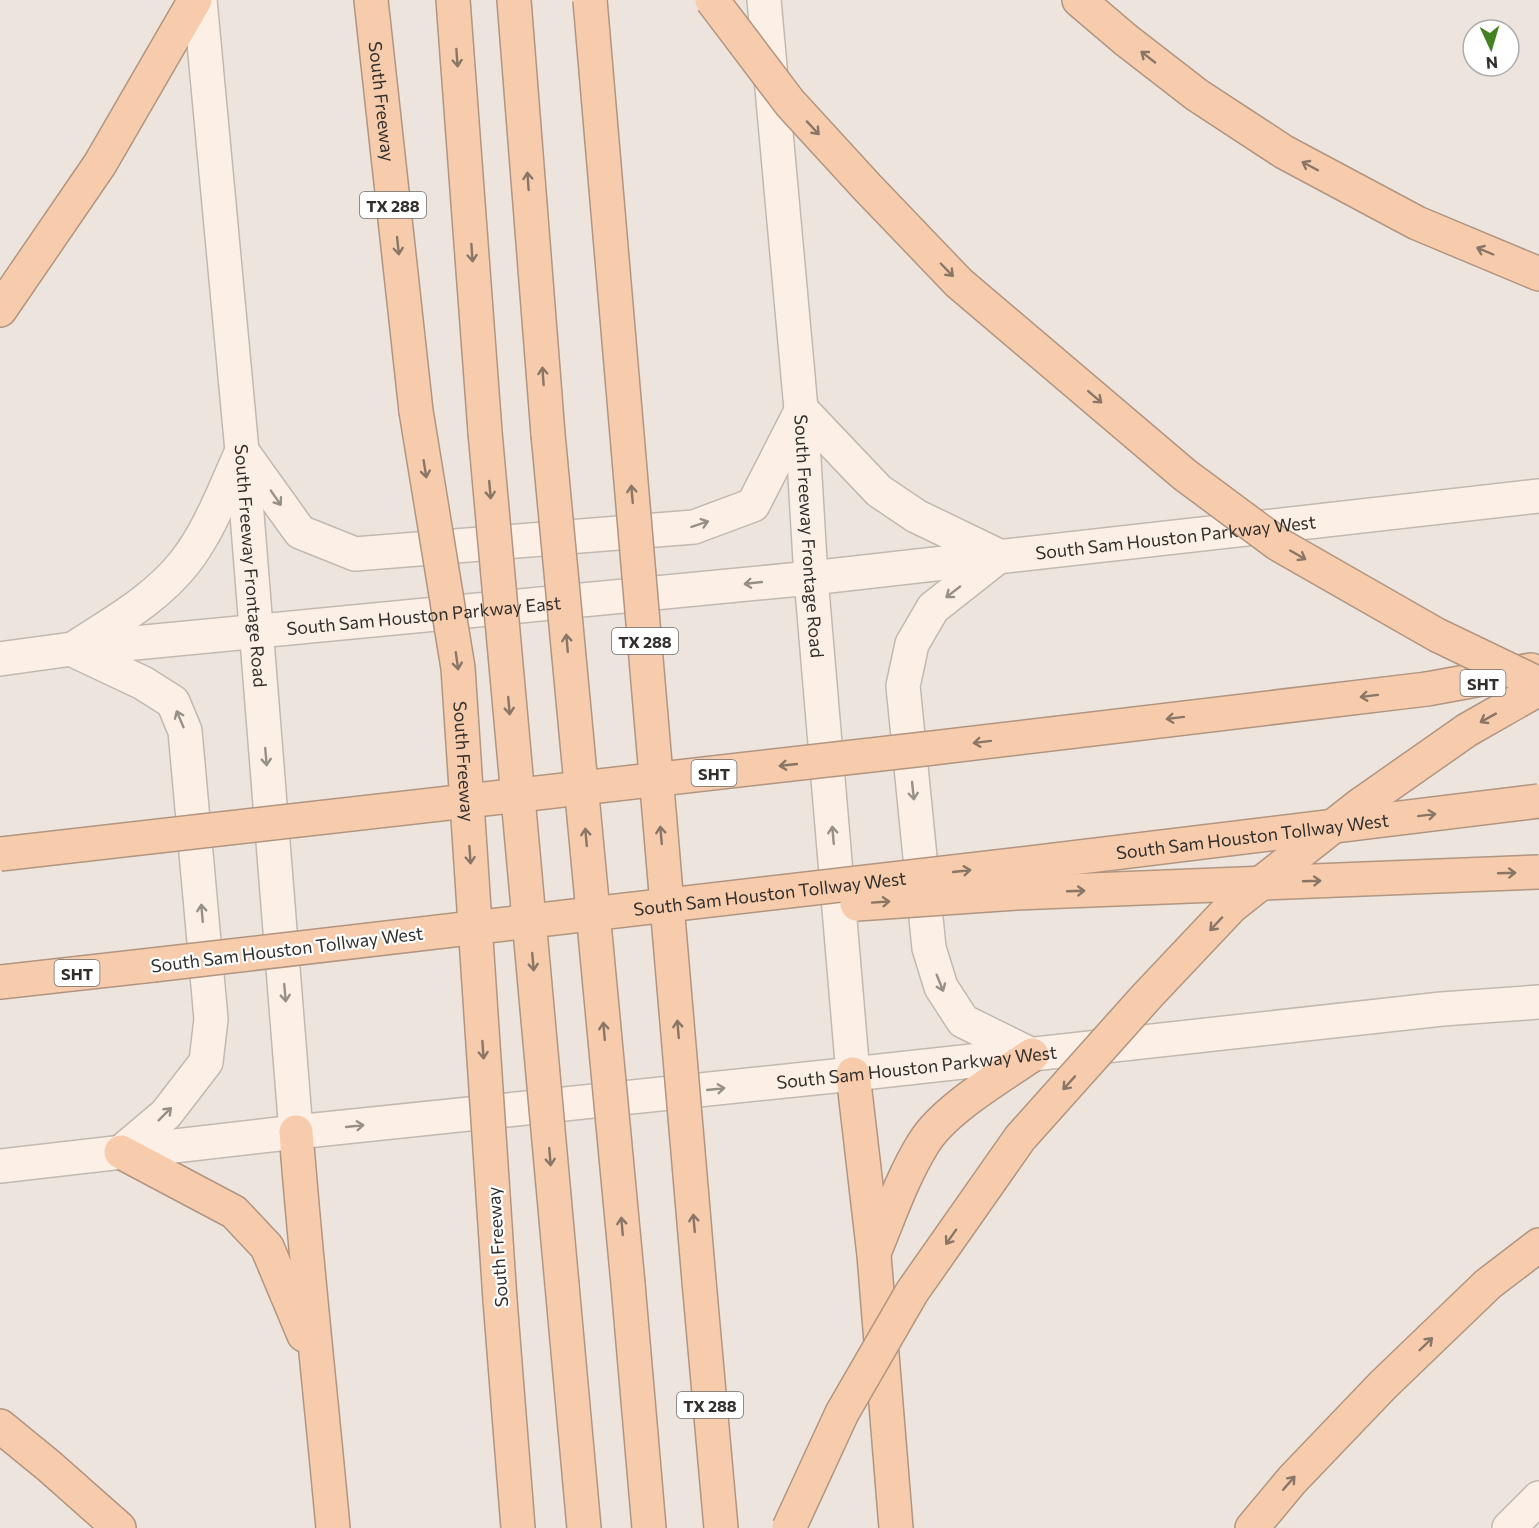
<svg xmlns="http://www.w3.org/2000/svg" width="1539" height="1528" viewBox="0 0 1539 1528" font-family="Commissioner,sans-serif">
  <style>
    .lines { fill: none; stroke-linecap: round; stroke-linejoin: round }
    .secondary-casing { stroke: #c1b9b1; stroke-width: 36 }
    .motorway-casing { stroke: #b19580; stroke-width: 36 }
    .secondary { stroke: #fcf0e6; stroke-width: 33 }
    .motorway { stroke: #f6ccad; stroke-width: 33 }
    .motorway-bridge-casing { stroke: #b19580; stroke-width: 36; stroke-linecap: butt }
    .motorway-bridge { stroke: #f6ccad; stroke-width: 33 }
    .oneway { stroke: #8a7666 }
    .oneway2 { stroke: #979089 }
    .labels { text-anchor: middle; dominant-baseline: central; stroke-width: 4.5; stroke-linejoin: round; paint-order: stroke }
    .shield { fill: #fff; stroke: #706d6b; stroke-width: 1.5 }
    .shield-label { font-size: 16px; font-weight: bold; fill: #322f2c }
    .street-label { font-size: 18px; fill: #322f2c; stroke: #fff }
  </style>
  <rect width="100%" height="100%" fill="#ede5dd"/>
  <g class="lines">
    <defs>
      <g id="secondary">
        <path id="s1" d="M200 0 242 451 296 1132"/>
        <path id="s2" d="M764 0 801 409 811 578 853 1074"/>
        <path d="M801 409 879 491 916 516 999 556"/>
        <path d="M242 451 300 532 355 554 694 527 753 505 801 411"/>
        <path d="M999 556 933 608 912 644 903 686 929 948 941 987 963 1021 1032 1055"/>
        <path d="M76 647C114 622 156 599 185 562 210 530 225 488 242 451"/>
        <path d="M73 650 143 683 173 702 185 731 211 1019 206 1062 166 1114 121 1152"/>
        <path id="s3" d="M0 659 72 649 811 578 1539 496"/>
        <path id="s4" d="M0 1166 296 1132 853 1074 1442 1009 1539 1002"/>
        <path d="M1509 1528 1539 1498"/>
      </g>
      <g id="motorway">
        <path id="s5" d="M371 0 416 411"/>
        <path d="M453 0 485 432"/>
        <path d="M514 0 548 434"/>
        <path d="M1079 0 1126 40 1197 95 1284 152 1417 223 1539 274"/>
        <path d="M0 310 100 164 195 0"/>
        <path d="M1427 689 1531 670"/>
        <path d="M0 982 153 965"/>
        <path d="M853 1074 874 1255 896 1528"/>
        <path d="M296 1132C306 1264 321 1396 333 1528"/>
        <path d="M121 1152 234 1212 267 1247 304 1335"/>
        <path d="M874 1253C889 1217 902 1178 923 1144 943 1110 999 1078 1032 1055"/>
        <path d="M699 1281 721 1528"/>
        <path d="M628 1284 649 1528"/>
        <path d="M562 1285 584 1528"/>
        <path d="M500 1300 518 1528"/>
        <path d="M0 1426 49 1466 119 1528"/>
        <path d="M1252 1528 1292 1480 1383 1385 1488 1284 1539 1245"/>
      </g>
    </defs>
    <use href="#secondary" class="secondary-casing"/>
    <use href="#motorway" class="motorway-casing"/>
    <use href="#secondary" class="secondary"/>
    <use href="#motorway" class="motorway"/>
    <defs>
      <g id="motorway-bridge">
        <path d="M590 0 699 1281"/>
        <path d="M712 0 790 103 867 187 959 283 1185 475 1278 544 1437 635 1539 684"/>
        <path id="s6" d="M416 411 458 668 500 1300"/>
        <path d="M485 432 562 1285"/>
        <path d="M548 434 628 1284"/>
        <path d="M0 854 933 748 1427 689"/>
        <path d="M857 904 1016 893 1539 872"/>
        <path id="s7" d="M153 965 1039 862 1539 801"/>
        <path d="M789 1528 842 1413 912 1292 1020 1138 1147 996 1232 906 1360 805 1467 730 1539 689"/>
      </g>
    </defs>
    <use href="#motorway-bridge" class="motorway-bridge-casing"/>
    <use href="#motorway-bridge" class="motorway-bridge"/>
  </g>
  <defs><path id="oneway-shaft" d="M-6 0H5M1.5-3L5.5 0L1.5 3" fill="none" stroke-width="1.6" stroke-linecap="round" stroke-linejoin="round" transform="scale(1.5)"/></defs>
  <g class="oneway">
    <use href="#oneway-shaft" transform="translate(1148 57) rotate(-142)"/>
    <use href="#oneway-shaft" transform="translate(457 58) rotate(86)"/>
    <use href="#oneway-shaft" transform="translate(813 128) rotate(47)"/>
    <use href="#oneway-shaft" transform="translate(1310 166) rotate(-152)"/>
    <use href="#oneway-shaft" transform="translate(528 181) rotate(-94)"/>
    <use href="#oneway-shaft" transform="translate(398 246) rotate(84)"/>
    <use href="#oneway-shaft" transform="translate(1485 251) rotate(-157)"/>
    <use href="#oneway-shaft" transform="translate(472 253) rotate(86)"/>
    <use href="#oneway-shaft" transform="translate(947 270) rotate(46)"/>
    <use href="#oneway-shaft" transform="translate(543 376) rotate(-94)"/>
    <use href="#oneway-shaft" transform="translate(1095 397) rotate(41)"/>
    <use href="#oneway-shaft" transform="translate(425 469) rotate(81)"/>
    <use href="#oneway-shaft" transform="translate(490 490) rotate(85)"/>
    <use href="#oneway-shaft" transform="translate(632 494) rotate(-95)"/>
    <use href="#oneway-shaft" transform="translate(1298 555) rotate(30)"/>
    <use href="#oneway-shaft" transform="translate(567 643) rotate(-95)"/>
    <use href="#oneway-shaft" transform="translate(457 661) rotate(82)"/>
    <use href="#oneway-shaft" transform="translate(1369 696) rotate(173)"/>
    <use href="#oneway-shaft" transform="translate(509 706) rotate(85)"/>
    <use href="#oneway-shaft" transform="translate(1175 718) rotate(173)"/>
    <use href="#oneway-shaft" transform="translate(1488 718) rotate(151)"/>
    <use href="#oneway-shaft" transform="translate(982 742) rotate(173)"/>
    <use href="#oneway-shaft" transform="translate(788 765) rotate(174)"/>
    <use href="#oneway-shaft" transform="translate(1427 815) rotate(-7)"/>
    <use href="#oneway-shaft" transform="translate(661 835) rotate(-95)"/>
    <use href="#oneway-shaft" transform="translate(586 837) rotate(-95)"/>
    <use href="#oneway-shaft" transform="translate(470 855) rotate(86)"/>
    <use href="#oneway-shaft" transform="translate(962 871) rotate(-6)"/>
    <use href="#oneway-shaft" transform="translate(1507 873) rotate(-2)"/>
    <use href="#oneway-shaft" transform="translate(1312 881) rotate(-2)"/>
    <use href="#oneway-shaft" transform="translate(1076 891) rotate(-2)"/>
    <use href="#oneway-shaft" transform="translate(881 902) rotate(-4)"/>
    <use href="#oneway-shaft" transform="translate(1216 924) rotate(133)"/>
    <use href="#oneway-shaft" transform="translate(533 962) rotate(85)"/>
    <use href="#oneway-shaft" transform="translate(678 1029) rotate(-95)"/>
    <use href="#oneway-shaft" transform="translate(604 1031) rotate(-95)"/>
    <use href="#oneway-shaft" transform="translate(483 1050) rotate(86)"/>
    <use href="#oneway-shaft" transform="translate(1069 1083) rotate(132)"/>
    <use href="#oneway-shaft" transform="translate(550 1157) rotate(85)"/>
    <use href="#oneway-shaft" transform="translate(694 1223) rotate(-95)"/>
    <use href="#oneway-shaft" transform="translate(622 1226) rotate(-95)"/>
    <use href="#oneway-shaft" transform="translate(951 1237) rotate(125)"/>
    <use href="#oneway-shaft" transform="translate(1426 1344) rotate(-44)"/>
    <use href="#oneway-shaft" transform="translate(1289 1483) rotate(-49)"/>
  </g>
  <g class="oneway2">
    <use href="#oneway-shaft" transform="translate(276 498) rotate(55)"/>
    <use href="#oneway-shaft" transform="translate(700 524) rotate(-18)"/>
    <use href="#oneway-shaft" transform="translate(753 583) rotate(174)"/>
    <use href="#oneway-shaft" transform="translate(953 592) rotate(142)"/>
    <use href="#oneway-shaft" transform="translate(180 719) rotate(-113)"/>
    <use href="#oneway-shaft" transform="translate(266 757) rotate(85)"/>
    <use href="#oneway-shaft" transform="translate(913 791) rotate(84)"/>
    <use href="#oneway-shaft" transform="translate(833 835) rotate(-95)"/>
    <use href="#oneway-shaft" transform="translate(202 913) rotate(-95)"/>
    <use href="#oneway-shaft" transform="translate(940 983) rotate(68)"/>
    <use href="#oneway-shaft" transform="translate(285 993) rotate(85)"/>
    <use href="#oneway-shaft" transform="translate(716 1089) rotate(-6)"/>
    <use href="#oneway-shaft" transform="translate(165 1114) rotate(-45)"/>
    <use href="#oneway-shaft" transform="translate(355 1126) rotate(-6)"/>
  </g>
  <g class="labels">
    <g class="shield">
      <rect x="360" y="192" width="66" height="26" rx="4.5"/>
      <rect x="612" y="628" width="66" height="26" rx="4.5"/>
      <rect x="1460.5" y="670" width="45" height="26" rx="4.5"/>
      <rect x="691.5" y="760" width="45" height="26" rx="4.5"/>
      <rect x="54.5" y="960" width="45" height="26" rx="4.5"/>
      <rect x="677" y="1392" width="66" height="26" rx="4.5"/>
    </g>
    <g class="shield-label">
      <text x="393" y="205">TX 288</text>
      <text x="645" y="641">TX 288</text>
      <text x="1483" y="683">SHT</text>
      <text x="714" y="773">SHT</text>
      <text x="77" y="973">SHT</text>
      <text x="710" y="1405">TX 288</text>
    </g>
    <g class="street-label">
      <text stroke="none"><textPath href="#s5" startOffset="102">South Freeway</textPath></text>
      <text stroke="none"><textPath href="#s3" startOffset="1182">South Sam Houston Parkway West</textPath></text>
      <text stroke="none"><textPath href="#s2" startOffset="538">South Freeway Frontage Road</textPath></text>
      <text stroke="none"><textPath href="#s1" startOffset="568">South Freeway Frontage Road</textPath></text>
      <text stroke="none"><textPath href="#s3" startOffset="426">South Sam Houston Parkway East</textPath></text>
      <text stroke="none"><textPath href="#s6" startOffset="354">South Freeway</textPath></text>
      <text stroke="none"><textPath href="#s7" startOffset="1107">South Sam Houston Tollway West</textPath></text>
      <text stroke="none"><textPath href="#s7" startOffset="621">South Sam Houston Tollway West</textPath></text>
      <text transform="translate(287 949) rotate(-7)">South Sam Houston Tollway West</text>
      <text stroke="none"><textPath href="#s4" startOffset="922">South Sam Houston Parkway West</textPath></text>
      <text transform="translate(497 1247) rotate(-94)">South Freeway</text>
    </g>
  </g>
  <g transform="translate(1491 48) rotate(176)"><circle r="28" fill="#ffffff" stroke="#adacab" stroke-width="1.5"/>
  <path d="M0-4.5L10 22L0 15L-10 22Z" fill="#448221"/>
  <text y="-9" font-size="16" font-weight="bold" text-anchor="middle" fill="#322f2c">N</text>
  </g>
</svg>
